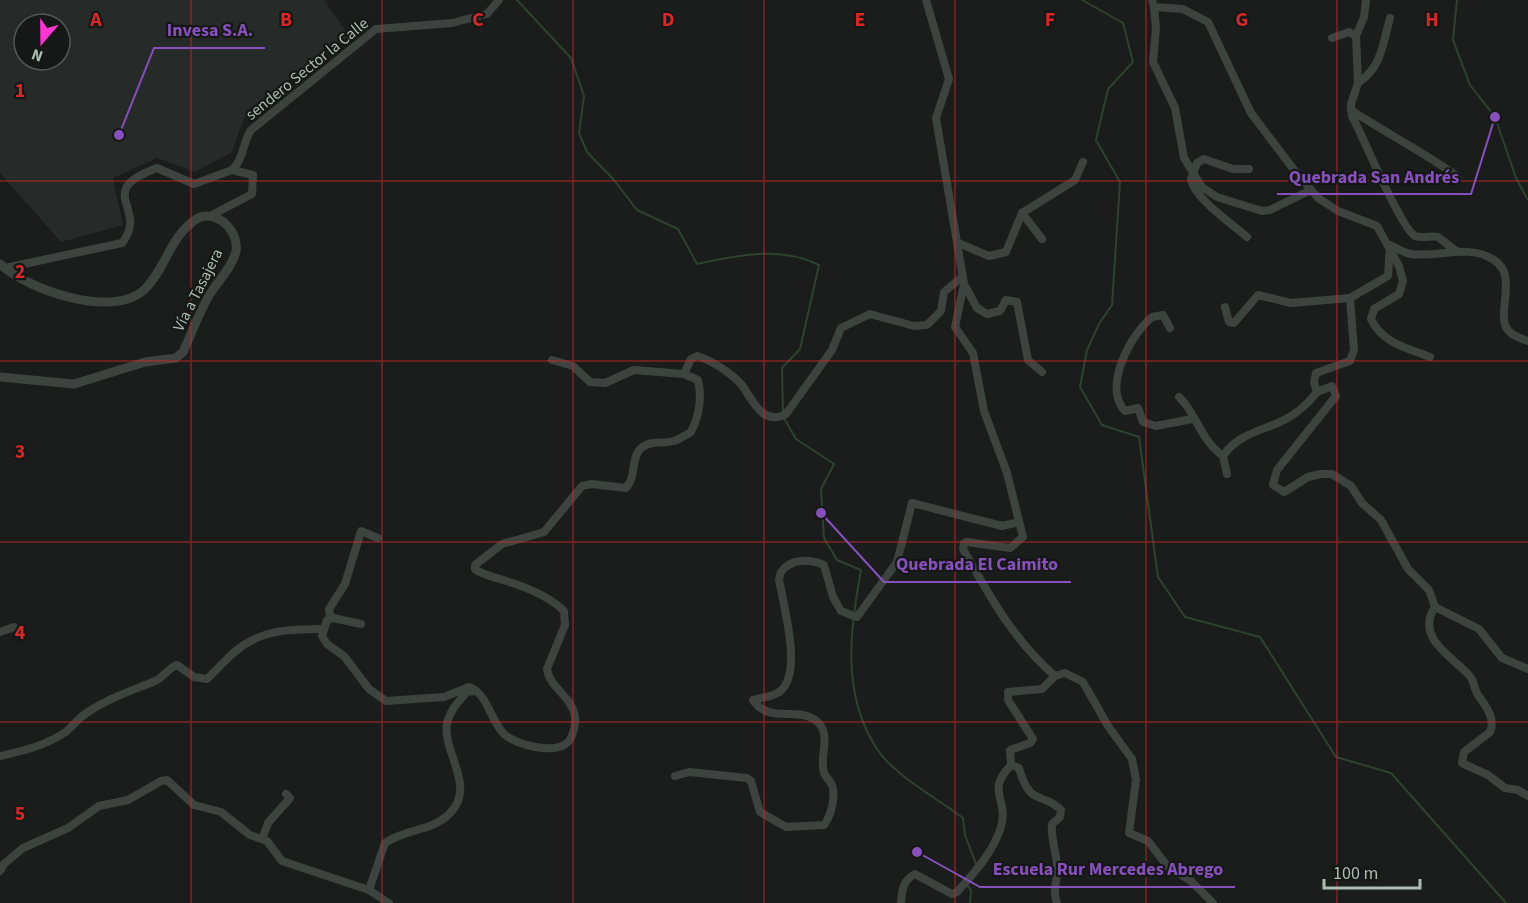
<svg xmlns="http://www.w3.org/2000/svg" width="1528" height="903" viewBox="0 0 1528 903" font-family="'Source Sans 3',sans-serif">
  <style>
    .built { fill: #262a29; fill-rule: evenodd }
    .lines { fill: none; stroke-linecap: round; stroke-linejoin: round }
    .stream { stroke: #2f422f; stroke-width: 2 }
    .minor { stroke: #3d4440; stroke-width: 8 }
    .tertiary { stroke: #3d4440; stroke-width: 9 }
    .grid { fill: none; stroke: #d62828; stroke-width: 1.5; stroke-opacity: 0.55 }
    .labels { text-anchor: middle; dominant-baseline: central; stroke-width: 4.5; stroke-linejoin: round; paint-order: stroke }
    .street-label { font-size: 16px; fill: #adbdb1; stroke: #151817 }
    .grid-label { font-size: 20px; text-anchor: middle; font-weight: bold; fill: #d62828; stroke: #151817; stroke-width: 4.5; stroke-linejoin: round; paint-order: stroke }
    .leader { fill: none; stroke: #8850bc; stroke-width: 2 }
    .callout-dot { fill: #8850bc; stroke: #151817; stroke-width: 2 }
    .callout-label { font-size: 18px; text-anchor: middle; font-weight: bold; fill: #8850bc; stroke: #151817; stroke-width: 4.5; stroke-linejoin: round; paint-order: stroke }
  </style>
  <rect width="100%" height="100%" fill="#1a1d1c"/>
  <path class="built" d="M0 0H324L349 36 280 87 244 118 232 152 195 172 157 158 113 178 123 225 61 242 0 173ZM24 24H60V60H24Z"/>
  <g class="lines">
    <g class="stream">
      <path d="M517 0 571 58 584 96 579 133 587 152 614 180 637 210 678 229 697 264C737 255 781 246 819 265L800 349 782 368 783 413"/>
      <path d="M1082 0 1123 23 1133 62 1108 89 1096 140 1120 182 1112 305 1099 324 1087 350 1080 387 1102 425 1139 437 1158 577 1185 617 1260 637 1336 757 1391 773 1506 903"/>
      <path d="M1457 0 1453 40 1470 85 1495 117 1516 178 1528 200"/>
      <path d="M784 418 796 439 834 464 821 489 824 538 837 560 861 570C850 630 841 694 877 749 894 775 938 799 963 818L965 835 976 864"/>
      <path d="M966 884 971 890 970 903"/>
    </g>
    <g class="minor">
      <path d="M1152 0 1154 7 1183 9 1208 22 1251 113 1291 166 1318 198 1338 211 1377 226 1399 266 1403 281 1399 294 1374 309 1371 319C1382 343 1407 348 1430 357"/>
      <path d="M1366 0 1364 17 1356 36 1358 83 1351 104 1352 116C1363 136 1400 227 1415 236 1422 239 1431 235 1438 237L1456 251"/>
      <path d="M1154 7 1156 28 1153 62 1175 108 1184 158 1202 187 1217 197 1262 211 1270 210 1311 190"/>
      <path d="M1332 38 1349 32 1356 36"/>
      <path d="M1358 83C1382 67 1383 43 1390 18"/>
      <path d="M1351 110C1386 133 1423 152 1457 176"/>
      <path d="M1022 213 1042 239"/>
      <path d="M210 216 252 194 253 175 232 170"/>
      <path d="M1247 237C1233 225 1193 197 1191 179L1197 163 1204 159 1233 169H1249"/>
      <path d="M958 243 989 256 1006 252 1022 213 1075 180 1083 162"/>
      <path d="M1390 245 1388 276 1350 298 1354 350 1350 361 1316 373 1314 382 1317 392 1332 386 1336 396 1277 470 1273 485 1284 492 1308 477 1321 474H1332L1351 486 1362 503 1381 520 1408 569 1429 590 1435 607 1479 629 1502 658 1528 669"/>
      <path d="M1390 245C1396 248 1404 253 1411 254 1439 258 1468 243 1494 260 1519 275 1495 316 1508 330 1512 336 1522 339 1528 341"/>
      <path d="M5 268 122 243C150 208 92 192 157 168L194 184 232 170C243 161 243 142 251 130L376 29 452 23 487 14 499 0"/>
      <path d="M964 284 977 308 987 314 1000 311 1006 300 1017 302 1028 360 1042 372"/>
      <path d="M1225 307 1229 322 1234 323 1258 295 1291 303 1350 298"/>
      <path d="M1170 328 1163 315 1152 317C1131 334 1102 387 1125 411L1138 408 1143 422 1156 426 1192 419"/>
      <path d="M552 360 573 366 590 382 605 383 634 370 684 374 691 359 697 356C711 360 731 373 741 384 752 398 762 427 786 414L832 350 841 328 870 314 914 326 927 325 941 311 944 292 962 277"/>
      <path d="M1179 397C1196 412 1200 440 1223 456"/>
      <path d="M1227 474 1223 456C1236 436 1259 431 1280 422 1294 416 1308 404 1317 392"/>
      <path d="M1435 607C1415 637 1451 656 1468 674 1475 680 1473 688 1478 695 1485 705 1496 718 1490 732L1464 752 1462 763 1488 775 1505 788 1518 790 1528 796"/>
      <path d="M333 618 330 616 329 609 345 584 361 531 378 538"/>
      <path d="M361 624 333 618 327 620 322 636 327 644 344 656 369 689 386 701 444 697 469 687C487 692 491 722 504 734 515 745 556 755 568 742 573 737 576 724 575 716 572 697 549 687 547 669L565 625 564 611C549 596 526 587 506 581 496 577 484 576 475 569V565L502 544 544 532 582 486 592 484 626 488C635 477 632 468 636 456 643 438 660 445 674 441 680 439 686 435 691 432 699 416 702 397 698 380L684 374"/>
      <path d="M0 632 14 627"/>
      <path d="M1055 676 1065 673 1083 682 1108 726 1132 759 1136 780 1129 833 1148 841 1168 867 1191 881 1213 903"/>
      <path d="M0 756C23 751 44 746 64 733 72 728 77 719 85 714 106 699 131 691 155 681 164 677 168 668 177 665L194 677 207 679C220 667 233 650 249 642 271 629 298 629 323 629"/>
      <path d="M1011 765 1019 768C1030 808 1043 791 1061 810L1060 817 1052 824C1050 840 1059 857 1057 874 1056 884 1053 892 1057 903"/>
      <path d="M675 776 689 772 747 778 751 781 760 812 786 827 824 825C831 816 836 796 832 785 830 781 826 777 824 773 818 756 835 730 812 718 794 708 768 723 753 700 760 697 771 698 779 692 804 675 783 605 779 579L781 572C791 558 810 559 824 565L833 597 841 611 857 617 897 562 912 503 1002 526 1019 522"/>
      <path d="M262 839 268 823 290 798 286 794"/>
      <path d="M0 871 4 864 23 848 68 828 99 806 128 800 161 781 167 780 194 805 221 812 250 835 267 841 282 861 369 890 389 903"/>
      <path d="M369 890 385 843C406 828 433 832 451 812 476 785 442 752 447 723 450 710 459 701 467 692L475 691"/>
      <path d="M901 903C902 890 903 880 915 874L952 894 957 892C974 873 991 855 1000 830 1011 799 984 793 1011 765L1010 750 1030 743 1033 739 1008 700V692L1042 689 1055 676C1014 641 989 595 963 549L964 543 967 542 1010 548 1023 537 1007 473 984 411 973 353 955 327 964 284 936 118 949 79 926 0"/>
    </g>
    <path class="tertiary" d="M0 264C28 290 113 319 144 290 165 270 170 237 195 220 201 215 210 215 216 218 228 222 238 237 236 251 233 266 218 281 210 294 199 312 192 333 183 352L176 358 145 362 74 384 0 377"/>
  </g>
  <path class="grid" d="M191 0V903M382 0V903M573 0V903M764 0V903M955 0V903M1146 0V903M1337 0V903M0 181H1528M0 361H1528M0 542H1528M0 722H1528"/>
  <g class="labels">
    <g class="street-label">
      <text transform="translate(307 69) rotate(-39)">sendero Sector la Calle</text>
      <text transform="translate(198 290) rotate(-63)">Vía a Tasajera</text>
    </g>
  </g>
  <g class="grid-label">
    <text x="96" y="26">A</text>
    <text x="286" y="26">B</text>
    <text x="478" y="26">C</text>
    <text x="668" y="26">D</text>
    <text x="860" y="26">E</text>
    <text x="1050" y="26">F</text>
    <text x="1242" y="26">G</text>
    <text x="1432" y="26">H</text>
    <text x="20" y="97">1</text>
    <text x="20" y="278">2</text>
    <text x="20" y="458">3</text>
    <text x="20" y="639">4</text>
    <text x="20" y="820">5</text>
  </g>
  <path class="leader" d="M119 135L154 48H265M1495 117L1471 194H1277M821 513L884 582H1071M917 852L980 887H1235"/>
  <g class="callout-dot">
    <circle cx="119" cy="135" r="6"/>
    <circle cx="1495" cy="117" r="6"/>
    <circle cx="821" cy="513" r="6"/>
    <circle cx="917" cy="852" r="6"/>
  </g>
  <g class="callout-label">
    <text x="210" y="36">Invesa S.A.</text>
    <text x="1374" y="183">Quebrada San Andrés</text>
    <text x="977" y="570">Quebrada El Caimito</text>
    <text x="1108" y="875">Escuela Rur Mercedes Abrego</text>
  </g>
  <g transform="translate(42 42) rotate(200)"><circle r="28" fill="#151817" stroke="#525a55" stroke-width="1.5"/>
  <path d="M0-4.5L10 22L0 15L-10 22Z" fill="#fb35d1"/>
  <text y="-9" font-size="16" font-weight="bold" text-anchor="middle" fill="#adbdb1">N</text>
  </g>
  <path d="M1324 879v9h96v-9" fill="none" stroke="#adbdb1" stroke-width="3"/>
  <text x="1333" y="879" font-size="18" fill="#adbdb1" stroke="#151817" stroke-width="4.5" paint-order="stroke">100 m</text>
</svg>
